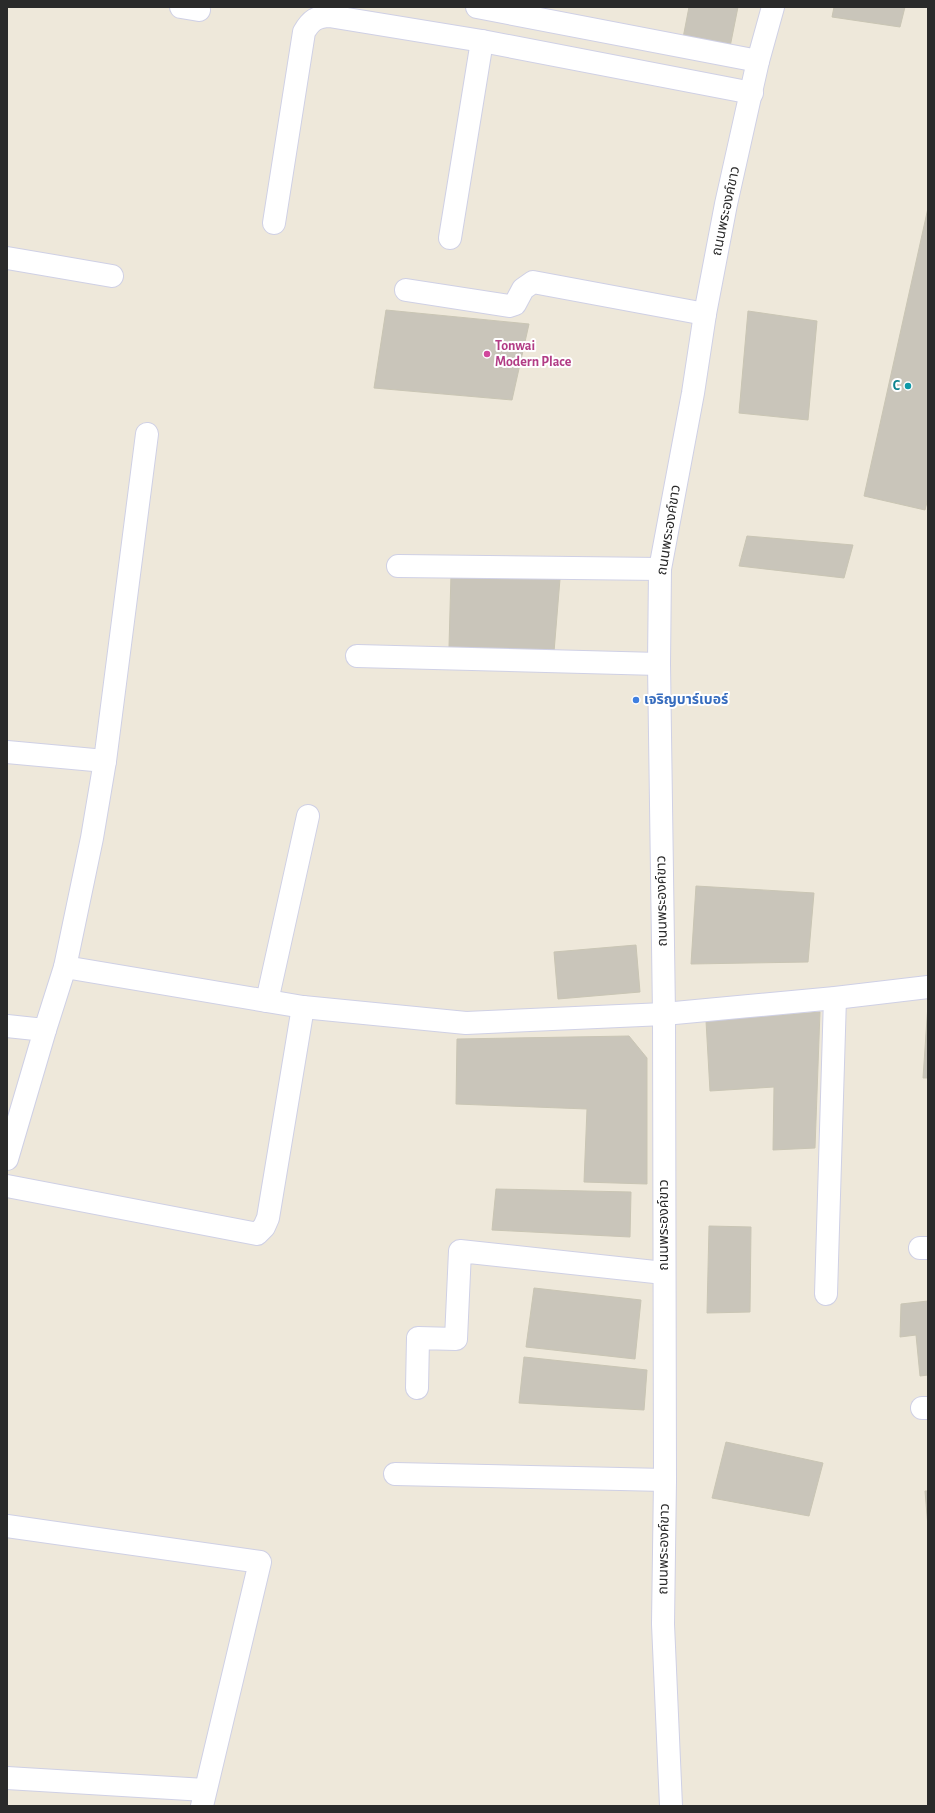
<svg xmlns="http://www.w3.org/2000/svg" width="935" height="1813" viewBox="0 0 935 1813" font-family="'Alegreya Sans','Noto Sans Thai',sans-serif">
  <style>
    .building { fill: #c9c5ba; stroke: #c9c5b4 }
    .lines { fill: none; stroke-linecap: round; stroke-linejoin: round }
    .minor-casing { stroke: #cfd0e5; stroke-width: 24 }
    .minor { stroke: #fff; stroke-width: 22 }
    .hotel-dot { fill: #d1479c; stroke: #fff; stroke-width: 1.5 }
    .culture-dot { fill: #0f9aa8; stroke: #fff; stroke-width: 1.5 }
    .shop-dot { fill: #3f7fe0; stroke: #fff; stroke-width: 1.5 }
    .labels { text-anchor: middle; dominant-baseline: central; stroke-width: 4; stroke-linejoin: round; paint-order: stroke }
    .street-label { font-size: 14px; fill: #2a2a2a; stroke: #fff }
    .hotel-label { font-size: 14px; font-weight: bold; fill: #b23c85; stroke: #fff; text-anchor: start }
    .culture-label { font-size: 14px; font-weight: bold; fill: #0d838f; stroke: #fff; text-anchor: end }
    .shop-label { font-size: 14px; font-weight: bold; fill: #366cbe; stroke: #fff; text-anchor: start }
  </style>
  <rect width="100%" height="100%" fill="#eee8da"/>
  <g class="building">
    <path d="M689 7H738L730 47 683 38Z"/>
    <path d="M834 7H905L900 27 832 17Z"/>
    <path d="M928 208V498L925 510 864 496Z"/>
    <path d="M386 310 529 324 512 400 374 388Z"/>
    <path d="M748 311 817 321 808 420 739 413Z"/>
    <path d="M747 536 853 545 844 578 739 566Z"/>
    <path d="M451 574 560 579 554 652 449 647Z"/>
    <path d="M696 886 814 893 808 962 691 964Z"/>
    <path d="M636 945 640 992 558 999 554 952Z"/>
    <path d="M928 1004V1078H923Z"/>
    <path d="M820 1012 815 1148 773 1150 774 1087 710 1091 706 1021Z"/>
    <path d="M629 1036 647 1058V1184L584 1182 587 1109 456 1104 457 1039Z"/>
    <path d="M496 1189 631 1192 630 1237 492 1230Z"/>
    <path d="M709 1226 751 1227 750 1312 707 1313Z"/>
    <path d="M534 1288 641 1300 635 1359 526 1347Z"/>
    <path d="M928 1301V1375L920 1376 916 1335 900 1337 901 1304Z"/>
    <path d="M524 1357 647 1370 644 1410 519 1403Z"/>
    <path d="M726 1442 823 1463 809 1516 712 1498Z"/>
    <path d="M925 1491H928V1527Z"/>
  </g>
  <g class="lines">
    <defs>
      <g id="minor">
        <path d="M181 7 199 10"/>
        <path d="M477 7 758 61"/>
        <path d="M274 223 304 32C311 20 316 17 329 16L482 41 752 93"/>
        <path d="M450 238 482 41"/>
        <path d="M7 258 112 276"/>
        <path d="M406 290 509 306 515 304 523 289 533 282 705 314"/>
        <path d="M398 566 660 569"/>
        <path d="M357 656 659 664"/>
        <path d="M7 752 105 761 92 838 65 967"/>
        <path d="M105 761 147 434"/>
        <path d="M267 1001 308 816"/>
        <path d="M7 1026 45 1030 65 967 303 1007 466 1023 664 1014 835 998 928 987"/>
        <path d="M7 1159 45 1030"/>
        <path d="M7 1186 257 1234 264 1227 268 1218 303 1007"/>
        <path d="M920 1248H928"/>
        <path d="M826 1294 835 998"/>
        <path d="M417 1388 418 1338 456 1339 460 1251 664 1273"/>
        <path d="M922 1408H928"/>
        <path d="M395 1474 665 1480"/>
        <path d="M7 1526 260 1562 202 1806"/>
        <path d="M7 1778 205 1790"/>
        <path d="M671 1806 663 1624 665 1480 664 1014 659 664 660 569 693 393 705 314 726 204 758 61 773 7"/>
      </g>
    </defs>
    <use href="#minor" class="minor-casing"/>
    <use href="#minor" class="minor"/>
  </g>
  <circle class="hotel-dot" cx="487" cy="354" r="4"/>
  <circle class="culture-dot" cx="908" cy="386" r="4"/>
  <circle class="shop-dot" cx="636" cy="700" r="4"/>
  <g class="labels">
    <g class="street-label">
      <text transform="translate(726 211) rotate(-78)">ถนนพระองค์ขาว</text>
      <text transform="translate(669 530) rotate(-81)">ถนนพระองค์ขาว</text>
      <text transform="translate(662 901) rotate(-91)">ถนนพระองค์ขาว</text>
      <text transform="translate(664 1225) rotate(-90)">ถนนพระองค์ขาว</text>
      <text transform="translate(664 1549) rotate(-89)">ถนนพระองค์ขาว</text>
    </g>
    <g class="hotel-label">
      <text x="495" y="346">Tonwai<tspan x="495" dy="16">Modern Place</tspan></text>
    </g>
    <g class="culture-label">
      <text x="900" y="386">C</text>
    </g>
    <g class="shop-label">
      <text x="644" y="700">เจริญบาร์เบอร์</text>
    </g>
  </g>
  <rect width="935" height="1813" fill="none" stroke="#2a2a2a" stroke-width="16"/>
</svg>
